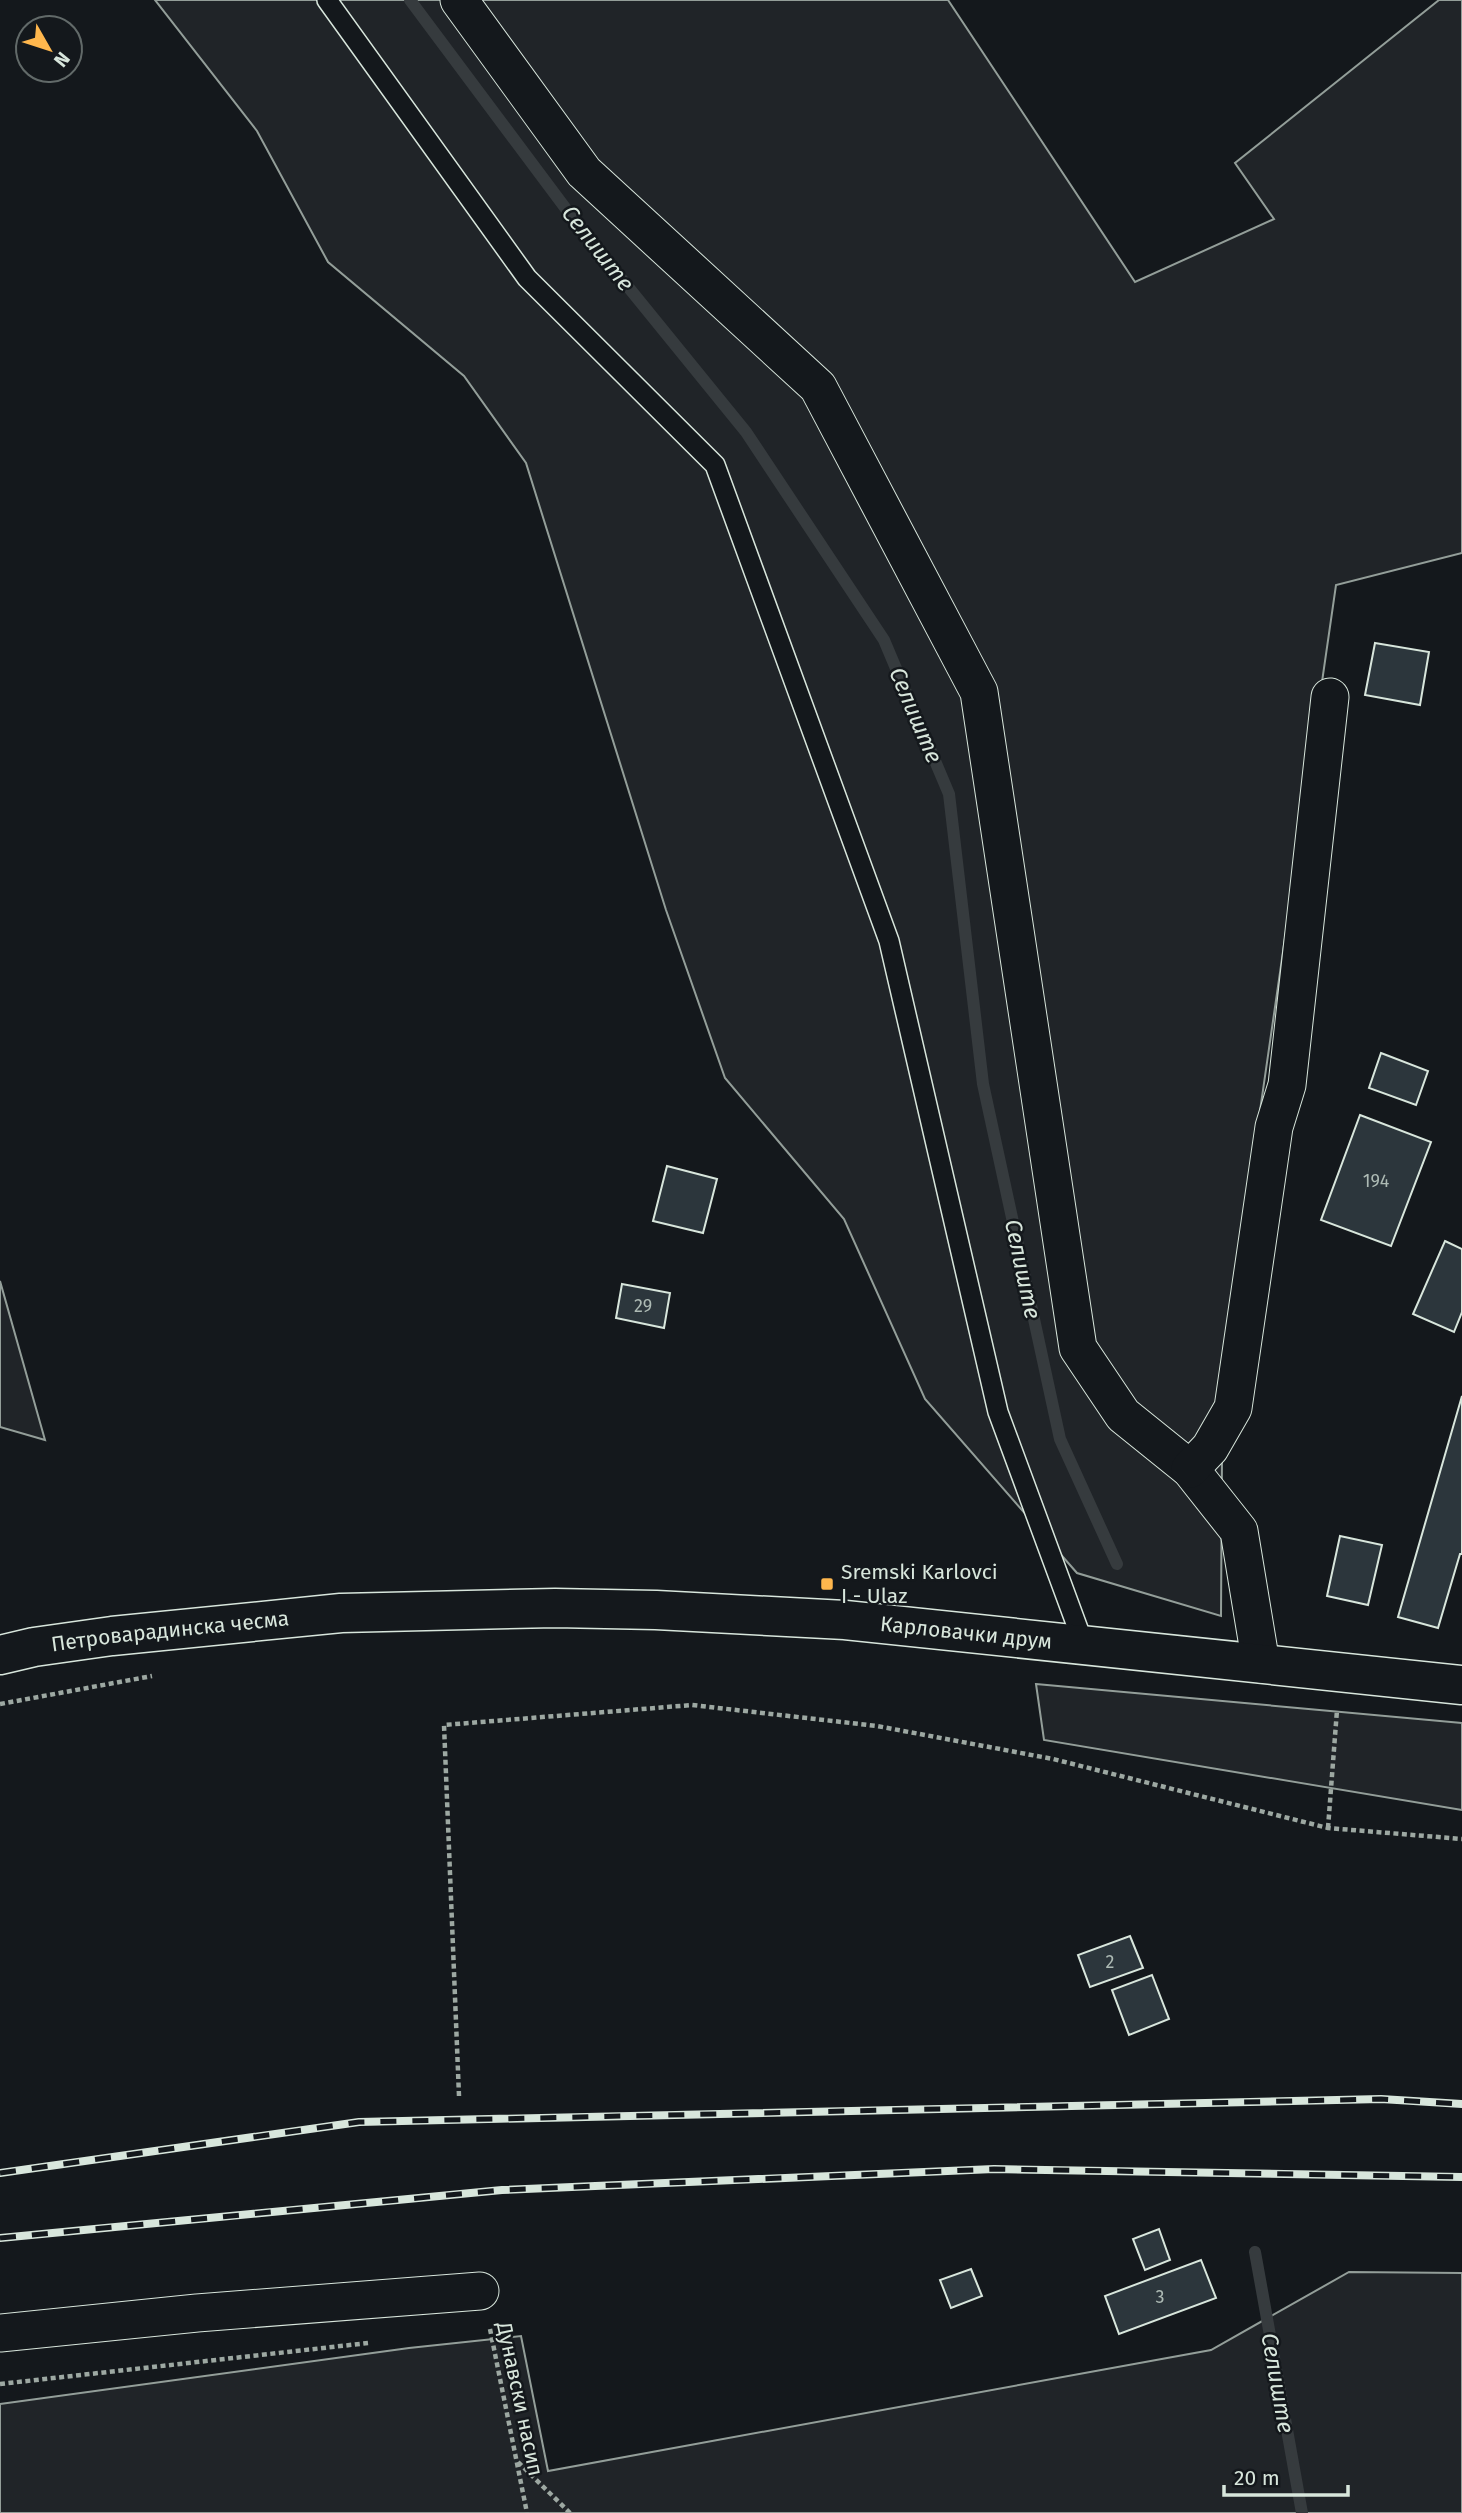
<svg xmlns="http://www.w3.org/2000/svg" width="1462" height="2513" viewBox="0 0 1462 2513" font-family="'Fira Sans',sans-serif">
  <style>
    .green { fill: #202428; stroke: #939e99; stroke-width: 2 }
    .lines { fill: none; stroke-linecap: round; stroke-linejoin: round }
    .stream { stroke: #363b3e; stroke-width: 12 }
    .building { fill: #2c363c; stroke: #d8e6dc; stroke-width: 2 }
    .lane-casing { stroke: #d8e6dc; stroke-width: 22 }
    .street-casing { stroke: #d8e6dc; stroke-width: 39 }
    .secondary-casing { stroke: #d8e6dc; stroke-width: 41 }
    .path { stroke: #9da8a2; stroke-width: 4.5; stroke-dasharray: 5 3.5; stroke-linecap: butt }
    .lane { stroke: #14181c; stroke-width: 19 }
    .street { stroke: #14181c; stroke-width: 37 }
    .secondary { stroke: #14181c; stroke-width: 38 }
    .rail-casing { stroke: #d8e6dc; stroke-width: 8 }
    .rail { stroke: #14181c; stroke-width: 5; stroke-dasharray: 16; stroke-linecap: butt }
    .poi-dot { fill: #ffb74d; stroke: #14181c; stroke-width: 2.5 }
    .labels { text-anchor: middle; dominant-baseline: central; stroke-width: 5; stroke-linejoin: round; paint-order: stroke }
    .number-label { font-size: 18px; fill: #adbab4 }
    .poi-label { font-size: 21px; fill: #d8e6dc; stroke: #14181c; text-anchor: start }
    .street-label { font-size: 21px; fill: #d8e6dc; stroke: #14181c }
    .water-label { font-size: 23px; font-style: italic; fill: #d8e6dc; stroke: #14181c }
  </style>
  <rect width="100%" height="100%" fill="#14181c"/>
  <g class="green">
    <path d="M155 0H948L1135 282 1274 219 1235 163 1439 0H1462V553L1336 585 1237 1270 1222 1454 1221 1616 1077 1573 925 1399 844 1219 725 1078 666 910 526 463 464 376 328 262 257 131Z"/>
    <path d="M0 1281 45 1440 0 1427Z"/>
    <path d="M1036 1684 1462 1723V1810L1044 1740Z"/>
    <path d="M1349 2272 1462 2273V2513H0V2404L409 2348 521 2336 548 2471 1211 2350Z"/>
  </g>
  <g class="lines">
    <g class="stream">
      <path d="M410 0 581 229 746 432 884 640 949 794 983 1084 1060 1439 1117 1564"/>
      <path d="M1255 2252 1302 2513"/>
    </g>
  </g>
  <g class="building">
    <path d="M1375 643 1429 652 1420 705 1365 695Z"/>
    <path d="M1381 1053 1428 1071 1416 1105 1369 1088Z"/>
    <path d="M1360 1115 1431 1142 1391 1246 1321 1220Z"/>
    <path d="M667 1166 717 1179 703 1233 653 1221Z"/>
    <path d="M1445 1241 1462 1249V1312L1454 1332 1413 1314Z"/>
    <path d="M622 1284 670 1293 664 1328 616 1318Z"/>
    <path d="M1462 1396V1554H1460L1438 1628 1398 1617Z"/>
    <path d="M1340 1536 1382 1545 1368 1605 1327 1596Z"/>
    <path d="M1130 1936 1143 1968 1090 1987 1078 1955Z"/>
    <path d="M1152 1975 1169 2019 1129 2035 1112 1990Z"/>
    <path d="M1159 2229 1170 2260 1145 2270 1133 2239Z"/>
    <path d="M1201 2260 1216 2298 1119 2334 1105 2296Z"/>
    <path d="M971 2269 982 2296 951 2308 940 2280Z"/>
  </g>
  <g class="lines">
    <defs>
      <path id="lane" d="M327 0 527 278 715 465 889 941 998 1412 1084 1645"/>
      <g id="street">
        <path d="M459 0 584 172 818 387 979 692 1078 1348 1123 1415 1190 1469 1239 1531 1261 1664"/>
        <path d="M1190 1469 1210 1448 1233 1408 1274 1127 1287 1085 1330 697"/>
        <path d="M0 2333 197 2313 480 2291"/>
      </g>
      <g id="secondary">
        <path id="s1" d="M0 1655 34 1647 112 1636 341 1613 555 1608 656 1610 845 1620 1462 1685"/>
      </g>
    </defs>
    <use href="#lane" class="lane-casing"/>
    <use href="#street" class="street-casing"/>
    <use href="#secondary" class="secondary-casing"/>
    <g class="path">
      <path d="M0 1704 152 1676"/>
      <path d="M1328 1828 1337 1710"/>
      <path d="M459 2096 444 1725 692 1705 877 1726 1053 1759 1328 1828 1462 1839"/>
      <path d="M490 2329 527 2513"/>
      <path d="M0 2384 368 2343"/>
      <path d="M518 2462 570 2513"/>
    </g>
    <use href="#lane" class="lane"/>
    <use href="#street" class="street"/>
    <use href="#secondary" class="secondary"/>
    <defs>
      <g id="rail">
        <path d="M0 2173 359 2122 1381 2099 1462 2104"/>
        <path d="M0 2238 502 2190 994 2169 1462 2177"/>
      </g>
    </defs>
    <use href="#rail" class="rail-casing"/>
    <use href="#rail" class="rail"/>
  </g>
  <rect class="poi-dot" x="820" y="1577" width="14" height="14" rx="3.5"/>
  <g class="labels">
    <g class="number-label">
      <text x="1376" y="1181">194</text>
      <text x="643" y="1306">29</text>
      <text x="1110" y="1962">2</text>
      <text x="1160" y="2297">3</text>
    </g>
    <g class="poi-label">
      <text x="841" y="1572">Sremski Karlovci<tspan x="841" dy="24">I - Ulaz</tspan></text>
    </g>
    <g class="street-label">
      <text stroke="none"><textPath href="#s1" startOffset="172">Петроварадинска чесма</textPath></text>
      <text stroke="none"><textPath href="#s1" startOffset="970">Карловачки друм</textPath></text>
      <text transform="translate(520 2399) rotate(78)">Дунавски насип</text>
    </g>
    <g class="water-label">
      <text transform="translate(598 248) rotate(52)">Селиште</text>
      <text transform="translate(916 715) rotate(67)">Селиште</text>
      <text transform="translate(1023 1269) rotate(78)">Селиште</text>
      <text transform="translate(1278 2383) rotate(80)">Селиште</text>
    </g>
  </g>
  <g transform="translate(49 49) rotate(129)"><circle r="33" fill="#14181c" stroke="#626a69" stroke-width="2"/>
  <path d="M0-5L12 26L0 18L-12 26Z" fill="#ffb74d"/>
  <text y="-10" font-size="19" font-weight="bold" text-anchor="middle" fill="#d8e6dc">N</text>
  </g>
  <path d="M1224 2485v10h124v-10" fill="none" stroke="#d8e6dc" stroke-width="3.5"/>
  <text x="1234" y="2485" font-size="21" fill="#d8e6dc" stroke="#14181c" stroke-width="5" paint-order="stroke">20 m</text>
</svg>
